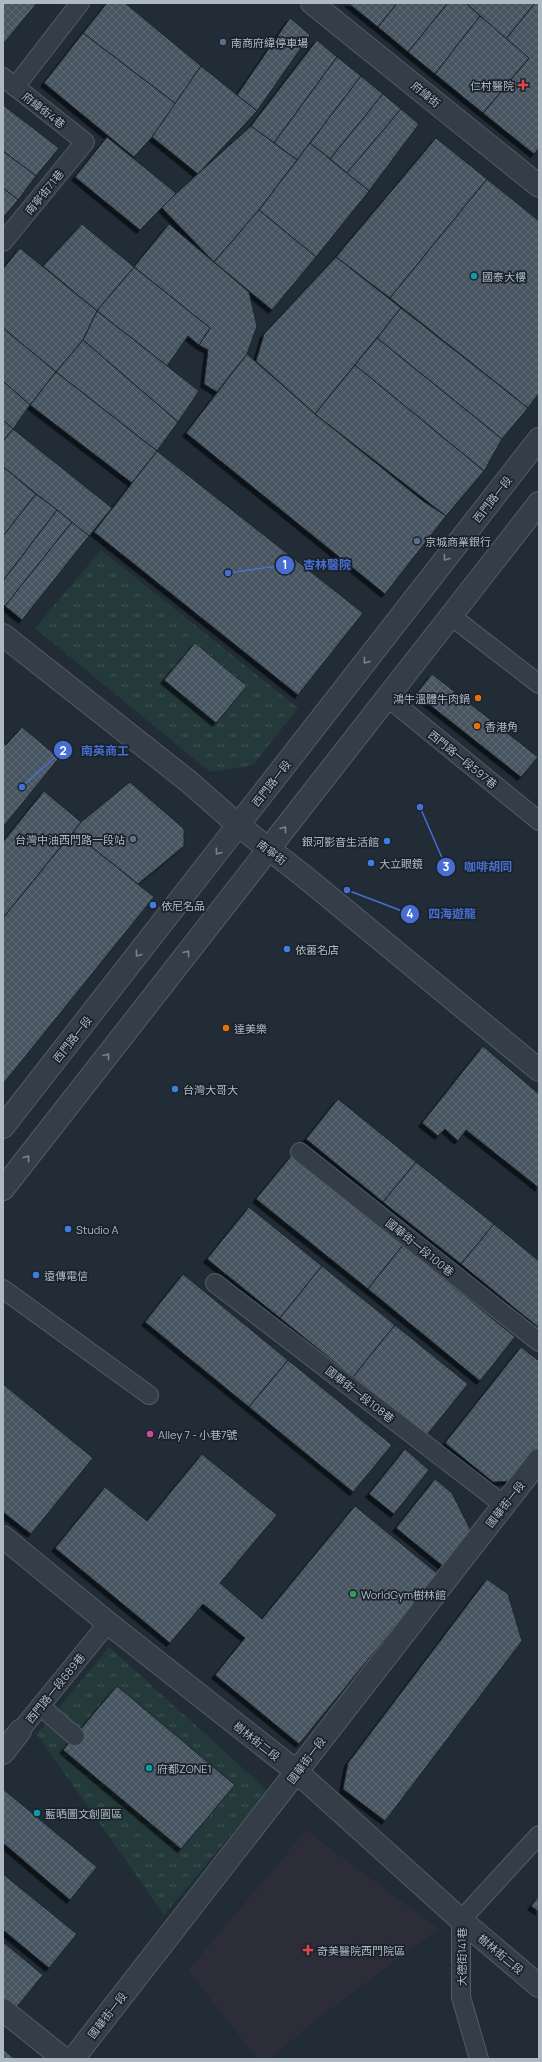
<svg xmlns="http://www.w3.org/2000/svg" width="542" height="2062" viewBox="0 0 542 2062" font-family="Manrope,'Noto Sans TC',sans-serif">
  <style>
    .medical { fill: #2d2c39 }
    .grass { fill: url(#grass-tufts) }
    .building { fill: url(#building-cross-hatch); stroke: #1c252e; filter: url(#shadow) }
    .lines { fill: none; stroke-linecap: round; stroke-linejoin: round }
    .service-casing { stroke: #525c65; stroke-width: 20 }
    .pedestrian-casing { stroke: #525c65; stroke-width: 24 }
    .minor-casing { stroke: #525c65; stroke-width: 24 }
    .tertiary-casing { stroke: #525c65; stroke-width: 24 }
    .service { stroke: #353e48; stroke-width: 18 }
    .pedestrian { stroke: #353e48; stroke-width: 22 }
    .minor { stroke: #353e48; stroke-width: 22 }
    .tertiary { stroke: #353e48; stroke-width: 22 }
    .oneway { stroke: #78828c }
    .service-dot { fill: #5c6f8a; stroke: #1a232c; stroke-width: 1.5 }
    .health-dot { fill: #e0444e; stroke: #1a232c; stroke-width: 1.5 }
    .culture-dot { fill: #0f9aa8; stroke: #1a232c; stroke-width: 1.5 }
    .food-dot { fill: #e8710a; stroke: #1a232c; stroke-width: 1.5 }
    .shop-dot { fill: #3f7fe0; stroke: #1a232c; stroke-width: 1.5 }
    .hotel-dot { fill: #d1479c; stroke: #1a232c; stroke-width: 1.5 }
    .leisure-dot { fill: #2e9e5b; stroke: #1a232c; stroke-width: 1.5 }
    .labels { text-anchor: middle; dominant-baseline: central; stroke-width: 3.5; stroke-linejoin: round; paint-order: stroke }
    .poi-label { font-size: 11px; fill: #afb9c4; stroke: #1a232c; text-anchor: start }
    .street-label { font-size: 11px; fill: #afb9c4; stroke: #1a232c }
    .leader { fill: none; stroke: #496ed2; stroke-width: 1.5 }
    .callout-dot { fill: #496ed2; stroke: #1a232c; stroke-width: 1.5 }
    .mark-label { font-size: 12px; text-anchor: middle; font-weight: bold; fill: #fff }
    .callout-label { font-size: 12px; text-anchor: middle; font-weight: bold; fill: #496ed2; stroke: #1a232c; stroke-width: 3.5; stroke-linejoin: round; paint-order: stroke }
  </style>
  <defs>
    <pattern id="grass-tufts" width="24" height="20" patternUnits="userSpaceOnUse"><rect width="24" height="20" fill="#243939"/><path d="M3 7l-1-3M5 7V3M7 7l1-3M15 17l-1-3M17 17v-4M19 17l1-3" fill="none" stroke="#415454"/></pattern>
    <pattern id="building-cross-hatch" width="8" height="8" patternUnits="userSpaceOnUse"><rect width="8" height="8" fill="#475461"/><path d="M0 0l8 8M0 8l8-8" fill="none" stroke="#5f6a76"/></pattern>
    <filter id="shadow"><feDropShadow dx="-3.5" dy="3.5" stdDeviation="0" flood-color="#0009"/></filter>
  </defs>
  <rect width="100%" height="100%" fill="#212c37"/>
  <path class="medical" d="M306 1830 439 1929 321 2016 270 2059H257L188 1970Z"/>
  <g class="grass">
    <path d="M101 550 298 708 253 765 210 772 35 628Z"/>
    <path d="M109 1647 268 1791 164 1915 37 1734Z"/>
  </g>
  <g class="building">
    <path d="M3 3H37L4 43 3 42Z"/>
    <path d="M107 3H125L201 66 176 104 83 33Z"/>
    <path d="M348 3H397L378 27Z"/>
    <path d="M397 3H448L408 52 378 27Z"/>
    <path d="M448 3H466L480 16 435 74 408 52Z"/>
    <path d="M466 3H535L506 39Z"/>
    <path d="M535 3H539V148L534 154 483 113 529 58 506 39Z"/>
    <path d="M480 16 529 58 483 113 435 74Z"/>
    <path d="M290 18 310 35 257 111 237 95Z"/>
    <path d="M83 33 176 104 152 137 134 157 44 83Z"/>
    <path d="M317 40 337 57 274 143 251 126Z"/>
    <path d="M337 57 361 76 297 160 274 143Z"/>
    <path d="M201 66 257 111 198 174 152 137Z"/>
    <path d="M361 76 383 94 330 159 310 143Z"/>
    <path d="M383 94 401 109 347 173 330 159Z"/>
    <path d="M3 105 59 148 36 176 3 151Z"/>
    <path d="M401 109 419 124 369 191 347 173Z"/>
    <path d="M251 126 297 160 259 210 214 262 161 207Z"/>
    <path d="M107 137 176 193 140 230 75 177Z"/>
    <path d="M436 138 487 179 390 298 336 257Z"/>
    <path d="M310 143 369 191 316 257 259 210Z"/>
    <path d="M3 151 36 176 18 200 3 188Z"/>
    <path d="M487 179 539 221V393L528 408 390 298Z"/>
    <path d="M3 188 18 200 3 218Z"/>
    <path d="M259 210 316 257 272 310 214 262Z"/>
    <path d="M82 224 134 267 97 311 43 266Z"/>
    <path d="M169 224 249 292 257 326 247 354 217 392 204 384 208 350 199 345 210 328 134 267Z"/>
    <path d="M20 248 97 311 83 340 56 372 3 328V269Z"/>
    <path d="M336 257 401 308 315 414 256 361 264 334Z"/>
    <path d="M134 267 210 328 199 345 188 336 167 366 97 311Z"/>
    <path d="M401 308 528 408 502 439 377 338Z"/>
    <path d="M97 311 199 391 178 422 83 340Z"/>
    <path d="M3 328 56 372 30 405 3 381Z"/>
    <path d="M377 338 502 439 484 471 355 365Z"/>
    <path d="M83 340 178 422 157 451 56 372Z"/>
    <path d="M247 354 315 414 423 501 446 516 385 594 186 433Z"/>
    <path d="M355 365 484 471 446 516 315 414Z"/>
    <path d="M56 372 157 451 132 483 30 405Z"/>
    <path d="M3 381 30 405 13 429 3 420Z"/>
    <path d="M3 420 13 429 3 441Z"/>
    <path d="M13 429 112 508 89 536 3 467V441Z"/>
    <path d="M157 451 363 613 298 695 94 532Z"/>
    <path d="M3 467 36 494 3 536Z"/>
    <path d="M36 494 57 510 3 581V536Z"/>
    <path d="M57 510 72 522 5 606 3 604V581Z"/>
    <path d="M72 522 89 536 22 620 5 606Z"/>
    <path d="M195 643 247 686 216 723 164 680Z"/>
    <path d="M432 674 538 757 521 777 416 694Z"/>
    <path d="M22 727 59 758 3 827V743L6 745Z"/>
    <path d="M130 782 184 829V846L138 884 73 832 81 822Z"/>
    <path d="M44 791 81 822 3 918V842Z"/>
    <path d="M73 832 154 897 3 1084V918Z"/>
    <path d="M483 1046 539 1094V1188L466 1130 458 1141 445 1129 438 1136 422 1123Z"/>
    <path d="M338 1099 416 1162 383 1202 306 1139Z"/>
    <path d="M292 1155 403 1245 368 1289 256 1199Z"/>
    <path d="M416 1162 494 1224 461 1264 383 1202Z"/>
    <path d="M249 1207 322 1266 280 1318 207 1259Z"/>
    <path d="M494 1224 539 1261V1328L461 1264Z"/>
    <path d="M403 1245 515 1337 480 1381 368 1289Z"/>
    <path d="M322 1266 395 1325 353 1377 280 1318Z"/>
    <path d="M183 1274 288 1360 249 1407 145 1322Z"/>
    <path d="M395 1325 468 1384 426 1436 353 1377Z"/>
    <path d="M521 1347 539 1361V1451L516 1481 493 1482 445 1443Z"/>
    <path d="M288 1360 392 1445 353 1492 249 1407Z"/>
    <path d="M3 1384 93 1458 31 1534 3 1512Z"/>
    <path d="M405 1449 429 1470 394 1514 369 1494Z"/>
    <path d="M202 1454 277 1515 220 1583 262 1619 355 1506 438 1574 299 1744 215 1675 245 1638 203 1604 170 1643 55 1548 105 1487 147 1521Z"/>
    <path d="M435 1479 452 1493 472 1533 444 1567 396 1528Z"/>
    <path d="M487 1579 508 1594 522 1641 385 1821 343 1789 348 1763Z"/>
    <path d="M117 1686 235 1785 181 1849 63 1750Z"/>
    <path d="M3 1789 97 1867 70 1900 3 1843Z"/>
    <path d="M3 1874 77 1934 49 1968 3 1930Z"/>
    <path d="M539 1896V1912L531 1906Z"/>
    <path d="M3 1942 43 1975 16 2008 3 1998Z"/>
    <path d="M3 2049 15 2059H3Z"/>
  </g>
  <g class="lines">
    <defs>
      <g id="service">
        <path d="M3 77 85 142 3 242"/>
        <path d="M15 87 80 3"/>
        <path d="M451 616 539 684"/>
        <path d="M387 697 539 821"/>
        <path d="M300 1152 539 1342"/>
        <path d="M215 1283 504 1505"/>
        <path d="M3 1289 149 1395"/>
        <path d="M40 1706 75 1736"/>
        <path d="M20 1731 108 1623"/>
        <path d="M479 2059 461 1997V1920L539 1835"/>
      </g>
      <g id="pedestrian">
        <path d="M3 1753 20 1731"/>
        <path d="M3 2010 64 2059"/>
      </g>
      <g id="minor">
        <path d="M312 3 539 186"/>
        <path d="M3 635 188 781 238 825 305 877 539 1070"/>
        <path d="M3 1537 108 1623 297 1772 461 1920 539 1986"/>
        <path d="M73 2059 539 1460"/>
      </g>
      <g id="tertiary">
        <path d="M3 1127 539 439"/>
        <path d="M3 1189 539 503"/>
      </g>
    </defs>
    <use href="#service" class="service-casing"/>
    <use href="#pedestrian" class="pedestrian-casing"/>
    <use href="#minor" class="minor-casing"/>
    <use href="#tertiary" class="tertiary-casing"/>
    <use href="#service" class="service"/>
    <use href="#pedestrian" class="pedestrian"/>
    <use href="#minor" class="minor"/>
    <use href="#tertiary" class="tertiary"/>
  </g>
  <defs><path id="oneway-chevron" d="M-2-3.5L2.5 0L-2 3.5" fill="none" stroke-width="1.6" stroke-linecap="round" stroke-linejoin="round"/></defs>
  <g class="oneway">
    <use href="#oneway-chevron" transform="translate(446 558) rotate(128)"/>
    <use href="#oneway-chevron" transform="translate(366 661) rotate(128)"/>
    <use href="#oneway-chevron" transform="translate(284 829) rotate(-52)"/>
    <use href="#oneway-chevron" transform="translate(218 852) rotate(128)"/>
    <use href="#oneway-chevron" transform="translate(187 953) rotate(-52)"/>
    <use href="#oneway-chevron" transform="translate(138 954) rotate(128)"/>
    <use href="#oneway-chevron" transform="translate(107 1056) rotate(-52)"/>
    <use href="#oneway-chevron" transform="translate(27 1158) rotate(-52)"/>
  </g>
  <g class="service-dot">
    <circle cx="223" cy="42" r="4"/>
    <circle cx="417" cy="541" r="4"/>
    <circle cx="133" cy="839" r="4"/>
  </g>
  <g class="health-dot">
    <path d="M521 79h4v4h4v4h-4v4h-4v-4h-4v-4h4z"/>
    <path d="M306 1944h4v4h4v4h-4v4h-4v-4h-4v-4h4z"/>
  </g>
  <g class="culture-dot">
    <circle cx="474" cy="276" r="4"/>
    <circle cx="149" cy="1768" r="4"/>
    <circle cx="37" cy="1813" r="4"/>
  </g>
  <g class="food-dot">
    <circle cx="478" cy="698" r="4"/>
    <circle cx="477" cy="726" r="4"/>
    <circle cx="226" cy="1028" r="4"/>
  </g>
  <g class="shop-dot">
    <circle cx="387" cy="841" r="4"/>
    <circle cx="371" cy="863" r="4"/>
    <circle cx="153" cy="905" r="4"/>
    <circle cx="287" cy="949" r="4"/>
    <circle cx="175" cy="1089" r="4"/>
    <circle cx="68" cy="1229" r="4"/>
    <circle cx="36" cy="1275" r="4"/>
  </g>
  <circle class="hotel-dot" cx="150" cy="1434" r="4"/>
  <circle class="leisure-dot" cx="353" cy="1594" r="4"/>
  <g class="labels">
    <g class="poi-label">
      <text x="231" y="42">南商府緯停車場</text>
      <text x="514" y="85" text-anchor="end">仁村醫院</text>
      <text x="482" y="276">國泰大樓</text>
      <text x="425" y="541">京城商業銀行</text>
      <text x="470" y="698" text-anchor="end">鴻牛溫體牛肉鍋</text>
      <text x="485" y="726">香港角</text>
      <text x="125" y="839" text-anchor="end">台灣中油西門路一段站</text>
      <text x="379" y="841" text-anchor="end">銀河影音生活館</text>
      <text x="379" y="863">大立眼鏡</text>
      <text x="161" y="905">依尼名品</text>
      <text x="295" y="949">依蕾名店</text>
      <text x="234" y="1028">達美樂</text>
      <text x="183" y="1089">台灣大哥大</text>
      <text x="76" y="1229">Studio A</text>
      <text x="44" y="1275">遠傳電信</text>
      <text x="158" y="1434">Alley 7 - 小巷7號</text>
      <text x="361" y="1594">WorldGym樹林館</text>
      <text x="157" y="1768">府都ZONE1</text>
      <text x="45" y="1813">藍晒圖文創園區</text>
      <text x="317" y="1950">奇美醫院西門院區</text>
    </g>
    <g class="street-label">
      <text transform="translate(426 94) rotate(39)">府緯街</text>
      <text transform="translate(44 110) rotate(38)">府緯街4巷</text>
      <text transform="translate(44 192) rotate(-51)">南寧街71巷</text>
      <text transform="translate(492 499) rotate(-52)">西門路一段</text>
      <text transform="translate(463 759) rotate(39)">西門路一段597巷</text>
      <text transform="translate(271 783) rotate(-52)">西門路一段</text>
      <text transform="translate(272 852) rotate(37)">南寧街</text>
      <text transform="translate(72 1039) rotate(-52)">西門路一段</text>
      <text transform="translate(420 1247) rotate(39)">國華街一段100巷</text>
      <text transform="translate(360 1394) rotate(38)">國華街一段108巷</text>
      <text transform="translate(505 1504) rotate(-52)">國華街一段</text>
      <text transform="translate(55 1688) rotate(-51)">西門路一段689巷</text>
      <text transform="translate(257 1741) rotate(38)">樹林街二段</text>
      <text transform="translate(306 1760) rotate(-53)">國華街一段</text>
      <text transform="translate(501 1954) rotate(40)">樹林街二段</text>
      <text transform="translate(461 1957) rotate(-90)">大德街141巷</text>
      <text transform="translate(107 2015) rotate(-52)">國華街一段</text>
    </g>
  </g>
  <path class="leader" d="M228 573L285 565M22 787L63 750M420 807L446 867M347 890L410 914"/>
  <g class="callout-dot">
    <circle cx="228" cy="573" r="4"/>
    <circle cx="22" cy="787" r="4"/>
    <circle cx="420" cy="807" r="4"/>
    <circle cx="347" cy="890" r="4"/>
    <circle cx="285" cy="565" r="10"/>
    <circle cx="63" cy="750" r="10"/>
    <circle cx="446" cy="867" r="10"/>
    <circle cx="410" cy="914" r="10"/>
  </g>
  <g class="mark-label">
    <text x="285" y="569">1</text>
    <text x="63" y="755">2</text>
    <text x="446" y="871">3</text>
    <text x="410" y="918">4</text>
  </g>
  <g class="callout-label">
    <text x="327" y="569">杏林醫院</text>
    <text x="105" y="755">南英商工</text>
    <text x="488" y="871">咖啡胡同</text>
    <text x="452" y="918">四海遊龍</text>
  </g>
  <rect width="542" height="2062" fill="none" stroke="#afb9c4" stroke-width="8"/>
</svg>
